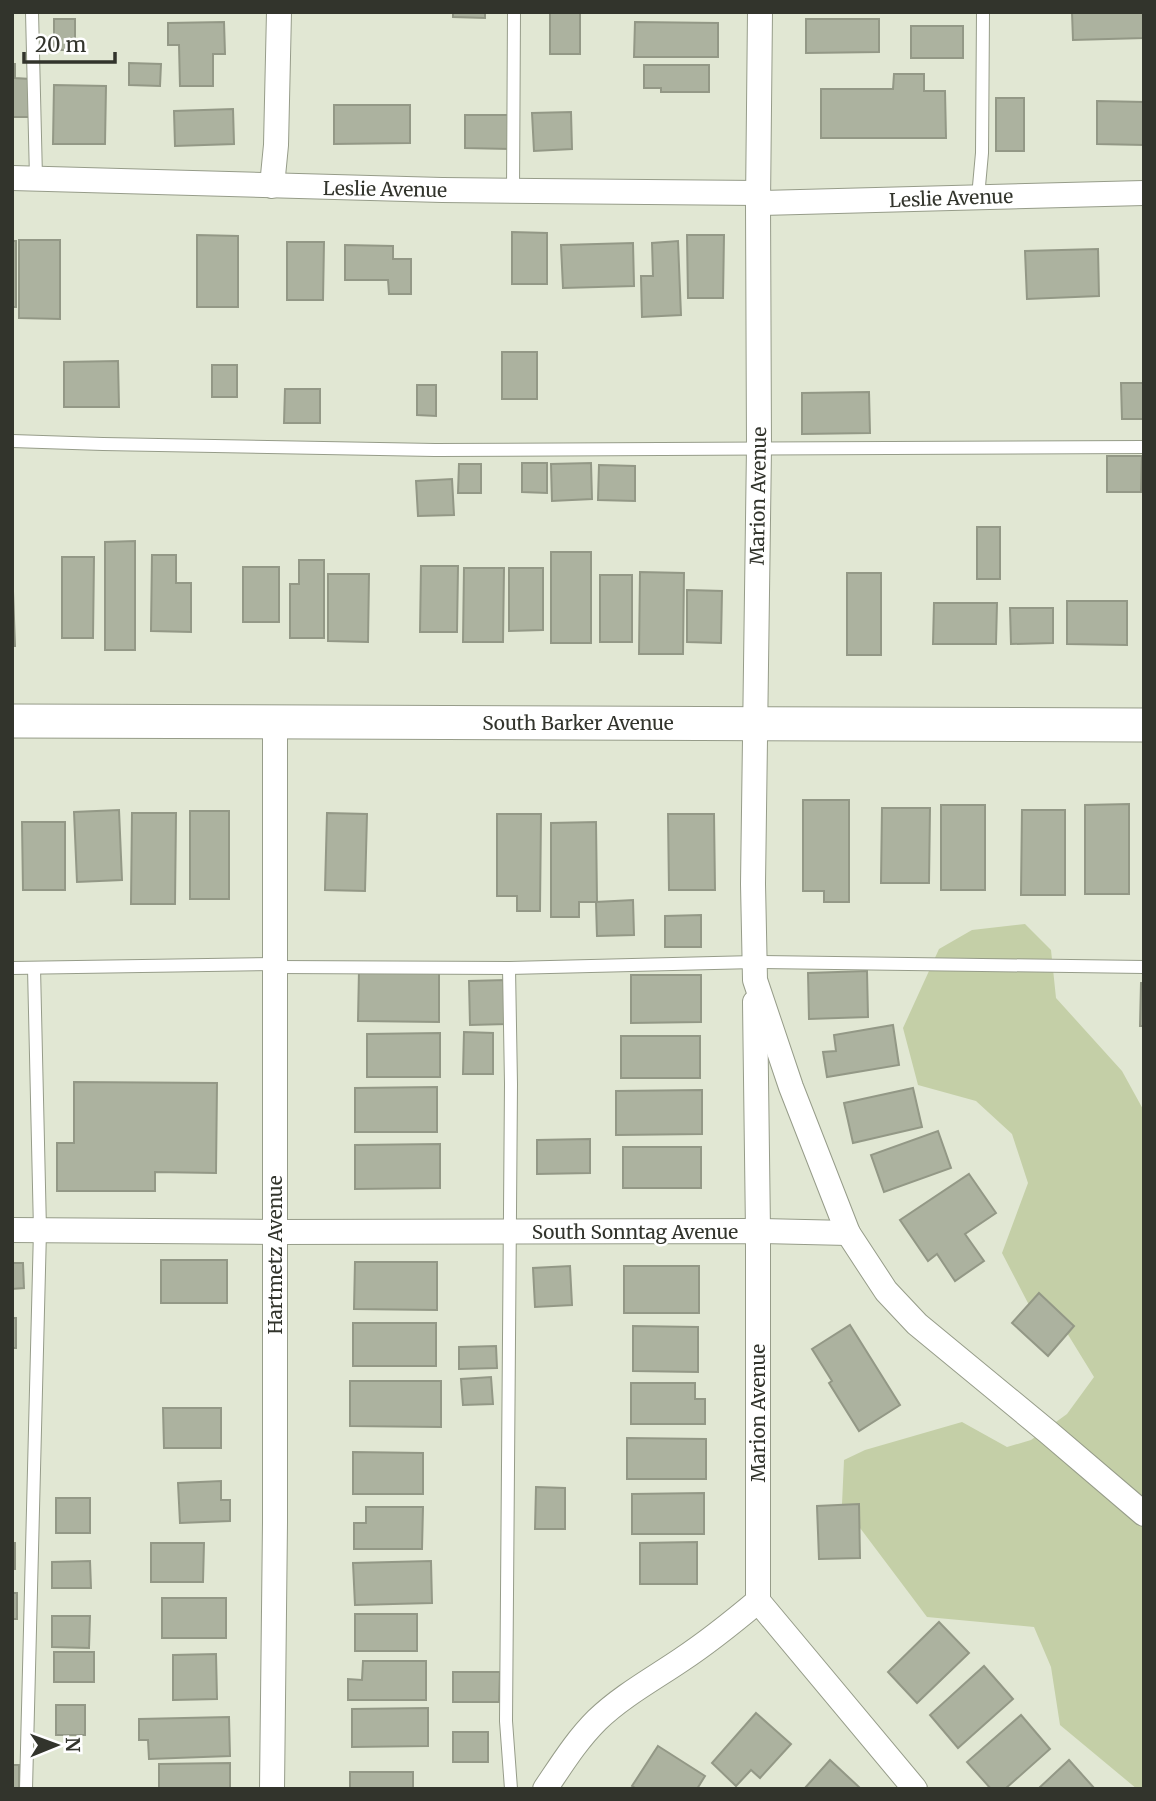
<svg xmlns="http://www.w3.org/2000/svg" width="1156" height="1801" viewBox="0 0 1156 1801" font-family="Merriweather,serif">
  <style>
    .green { fill: #c4cfa7 }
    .building { fill: #acb29f; stroke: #939886; stroke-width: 2 }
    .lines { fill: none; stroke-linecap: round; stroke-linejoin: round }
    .service-casing { stroke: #969c89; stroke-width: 14 }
    .minor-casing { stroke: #969c89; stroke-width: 26 }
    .secondary-casing { stroke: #969c89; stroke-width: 35 }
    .service { stroke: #fff; stroke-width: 12 }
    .minor { stroke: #fff; stroke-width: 24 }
    .secondary { stroke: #fff; stroke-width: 33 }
    .labels { text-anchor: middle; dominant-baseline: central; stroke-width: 5; stroke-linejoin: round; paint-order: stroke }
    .street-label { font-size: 19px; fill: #32342c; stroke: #fff }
  </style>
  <rect width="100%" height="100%" fill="#e1e7d3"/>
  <path class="green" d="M1025 924 1051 950 1056 998 1122 1071 1144 1111V1789H1137L1060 1725 1051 1667 1034 1627 927 1617 842 1504 844 1460 865 1450 962 1422 1007 1447 1031 1440 1067 1414 1094 1377 1067 1333 1029 1305 1002 1253 1028 1183 1012 1134 976 1101 918 1085 903 1028 939 949 972 930Z"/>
  <g class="building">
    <path d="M453 12H485V18L453 17Z"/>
    <rect x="550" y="12" width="30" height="42"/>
    <path d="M1072 12H1144V38L1073 40Z"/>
    <rect x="54" y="19" width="21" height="31"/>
    <path d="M806 19H879V52L806 53Z"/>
    <path d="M224 22 225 54H213V86H180L179 45H168V23Z"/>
    <path d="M635 22 718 23V57H634Z"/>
    <rect x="911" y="26" width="52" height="32"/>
    <path d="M129 63 161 64 160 86 129 85Z"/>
    <path d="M12 64H15V78L30 79V117H12Z"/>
    <path d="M644 65H709V92H661V88H644Z"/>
    <path d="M894 74H924V91H945L946 138H821V89H893Z"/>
    <path d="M54 85 106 86 105 144H53Z"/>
    <rect x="996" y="98" width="28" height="53"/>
    <path d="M1097 101 1144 102V145L1097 144Z"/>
    <path d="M334 105H410V143L334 144Z"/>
    <path d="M233 109 234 144 175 146 174 111Z"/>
    <path d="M571 112 572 149 534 151 532 113Z"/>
    <path d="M465 115H511L510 149 465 148Z"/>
    <path d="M512 232 547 233V284H512Z"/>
    <path d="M197 235 238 236V307H197Z"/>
    <path d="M687 235H724L723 298H688Z"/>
    <path d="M19 240H60V319L19 318Z"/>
    <rect x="12" y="241" width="4" height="66"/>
    <path d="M678 241 681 315 642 317 641 276H653L652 243Z"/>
    <path d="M287 242H324L323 300H287Z"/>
    <path d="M633 243 634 286 563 288 561 245Z"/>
    <path d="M345 245 393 246V259H411V294H389L388 280H345Z"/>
    <path d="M1098 249 1099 296 1027 299 1025 251Z"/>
    <rect x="502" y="352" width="35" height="47"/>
    <path d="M118 361 119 407H64V362Z"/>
    <rect x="212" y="365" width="25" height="32"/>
    <path d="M1121 383H1144V419H1122Z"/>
    <path d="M417 385H436V416L417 415Z"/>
    <path d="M285 389H320V423H284Z"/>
    <path d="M869 392 870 433 802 434V393Z"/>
    <path d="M1107 456H1142L1141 492H1107Z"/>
    <path d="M522 463H547V493L522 492Z"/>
    <path d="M591 463 592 499 552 501 551 464Z"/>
    <path d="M459 464H481V493H458Z"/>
    <path d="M599 465 635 466V501L598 500Z"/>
    <path d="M452 479 454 515 418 516 416 481Z"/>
    <rect x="977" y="527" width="23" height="52"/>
    <path d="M135 541V650H105V542Z"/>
    <rect x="551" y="552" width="40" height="91"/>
    <path d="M152 555H176V583H191V632L151 631Z"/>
    <path d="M62 557H94L93 638H62Z"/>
    <path d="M299 560H324V638H290V584H299Z"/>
    <path d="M12 564 15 646H12Z"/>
    <path d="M421 566H458L457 632H420Z"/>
    <rect x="243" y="567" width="36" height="55"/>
    <path d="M464 568H504L503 642H463Z"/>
    <path d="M509 568H543V630L509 631Z"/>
    <path d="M640 572 684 573 683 654H639Z"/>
    <rect x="847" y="573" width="34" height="82"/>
    <path d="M328 574H369L368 642 328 641Z"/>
    <rect x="600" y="575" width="32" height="67"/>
    <path d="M687 590 722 591 721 643 687 642Z"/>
    <path d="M1067 601H1127V645L1067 644Z"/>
    <path d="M934 603H997L996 644H933Z"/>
    <path d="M1010 608H1053V643L1011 644Z"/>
    <path d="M803 800H849V902H824V891H803Z"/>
    <path d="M1129 804V894H1085V805Z"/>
    <rect x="941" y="805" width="44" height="85"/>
    <path d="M882 808H930L929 883H881Z"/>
    <path d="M119 810 122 880 77 882 74 812Z"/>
    <path d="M1022 810H1065V895H1021Z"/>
    <rect x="190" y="811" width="39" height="88"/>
    <path d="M132 813H176L175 904H131Z"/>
    <path d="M327 813 367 814 365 891 325 890Z"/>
    <path d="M497 814H541L540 911H517V896H497Z"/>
    <path d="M668 814H714L715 890H669Z"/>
    <path d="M22 822H65V890H23Z"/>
    <path d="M596 822 597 902H579V917H551V823Z"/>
    <path d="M633 900 634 935 597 936 596 902Z"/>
    <path d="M701 915V947H665V916Z"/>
    <path d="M359 970H439V1022L358 1021Z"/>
    <path d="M867 971 868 1017 809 1019 808 973Z"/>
    <path d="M631 975H701V1022L631 1023Z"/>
    <path d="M506 980 507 1024 470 1025 469 981Z"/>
    <path d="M1141 983H1144V1026H1140Z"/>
    <path d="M893 1025 899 1065 827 1077 823 1052 836 1051 834 1035Z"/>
    <path d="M464 1032 493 1033V1074H463Z"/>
    <path d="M440 1033V1077H367V1034Z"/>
    <rect x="621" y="1036" width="79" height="42"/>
    <path d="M74 1082 217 1083 216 1173 155 1172V1191H57V1143H74Z"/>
    <path d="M437 1087V1132H355V1088Z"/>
    <path d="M913 1088 922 1127 853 1143 844 1103Z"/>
    <path d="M702 1090V1134L616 1135V1091Z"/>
    <path d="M938 1131 951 1168 884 1192 871 1155Z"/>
    <path d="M590 1139V1173L537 1174V1140Z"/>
    <path d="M440 1144V1188L355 1189V1145Z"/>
    <rect x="623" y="1147" width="78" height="41"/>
    <path d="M969 1174 996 1213 965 1234 984 1261 955 1281 937 1254 928 1261 900 1220Z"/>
    <rect x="161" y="1260" width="66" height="43"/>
    <path d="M355 1262H437V1310L354 1309Z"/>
    <path d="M12 1263H23L24 1288 12 1289Z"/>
    <path d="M570 1266 572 1305 535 1307 533 1268Z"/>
    <rect x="624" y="1266" width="75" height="47"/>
    <path d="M1039 1293 1074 1326 1048 1356 1012 1323Z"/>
    <rect x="12" y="1318" width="4" height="30"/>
    <rect x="353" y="1323" width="83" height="43"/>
    <path d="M850 1325 900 1405 859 1431 829 1383 832 1381 812 1349Z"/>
    <path d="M633 1326 698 1327V1372L633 1371Z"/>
    <path d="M496 1346 497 1368 459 1369V1347Z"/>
    <path d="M491 1377 493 1404 463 1405 461 1379Z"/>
    <path d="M350 1381H441V1427L350 1426Z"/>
    <path d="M631 1383H695V1399H705V1424H631Z"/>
    <path d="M163 1408H221V1448H164Z"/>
    <path d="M627 1438 706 1439V1479H627Z"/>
    <path d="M353 1452 423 1453V1494H353Z"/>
    <path d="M221 1481V1500H230V1521L180 1523 178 1483Z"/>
    <path d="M536 1487 565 1488V1529H535Z"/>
    <path d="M704 1493V1534H632V1494Z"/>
    <rect x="56" y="1498" width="34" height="35"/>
    <path d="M859 1504 860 1558 819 1559 817 1506Z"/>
    <path d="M366 1507H423L422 1549H354V1523H366Z"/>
    <path d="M697 1542V1584H640V1543Z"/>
    <rect x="12" y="1543" width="3" height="26"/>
    <path d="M151 1543H204L203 1582H151Z"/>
    <path d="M90 1561 91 1588H52V1562Z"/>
    <path d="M431 1561 432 1603 355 1605 353 1563Z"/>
    <rect x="12" y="1593" width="5" height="26"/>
    <rect x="162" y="1598" width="64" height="40"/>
    <rect x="355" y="1614" width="62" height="37"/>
    <path d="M52 1616H90L89 1648 52 1647Z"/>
    <path d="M939 1622 969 1653 917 1703 888 1672Z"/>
    <rect x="54" y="1652" width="40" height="30"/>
    <path d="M216 1654 217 1699 173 1700V1655Z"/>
    <path d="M363 1661H426V1700H348V1679L362 1680Z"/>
    <path d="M984 1666 1013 1699 958 1748 930 1715Z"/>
    <path d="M453 1672H500L499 1702H453Z"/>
    <rect x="56" y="1705" width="29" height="30"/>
    <path d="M428 1708V1746L352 1747V1709Z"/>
    <path d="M756 1713 791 1744 760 1778 751 1770 736 1786 712 1763Z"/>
    <path d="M1021 1715 1050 1749 1005 1789H991L967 1762Z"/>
    <path d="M229 1717 230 1756 149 1759 148 1740H139V1719Z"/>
    <rect x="453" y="1732" width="35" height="30"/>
    <path d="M658 1746 705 1776 697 1789H637L632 1786Z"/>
    <path d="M830 1760 860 1788 859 1789H804Z"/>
    <path d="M1069 1760 1095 1789H1038Z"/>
    <path d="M230 1763V1789H159V1764Z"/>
    <rect x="12" y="1765" width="7" height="24"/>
    <rect x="350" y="1772" width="63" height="17"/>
  </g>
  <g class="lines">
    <defs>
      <g id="service">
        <path d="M32 12 36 178"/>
        <path d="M513 191 514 12"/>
        <path d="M978 197 982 153 983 12"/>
        <path d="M12 441 103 444 435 450 1144 447"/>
        <path d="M275 967 509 968 755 962 1144 967"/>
        <path d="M12 968 275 964"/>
        <path d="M509 968 511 1084 506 1721 511 1789"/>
        <path d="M26 1789 40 1230 34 968"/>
      </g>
      <g id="minor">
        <path d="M760 12 758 203 759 447 753 884 755 980 791 1087 848 1233 886 1291 917 1324 1048 1432 1144 1514"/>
        <path d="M12 178 442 190 758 193"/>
        <path d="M272 186 276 145 279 12"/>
        <path d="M758 203 1144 193"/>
        <path d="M755 1002 758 1231V1601L915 1789"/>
        <path d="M12 1230 275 1232 758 1231 848 1233"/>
        <path d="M272 1789 275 1522V722"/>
        <path d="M545 1789C562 1764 576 1741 597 1720 622 1696 653 1679 681 1660 708 1642 733 1622 758 1601"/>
      </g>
      <path id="secondary" d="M12 721 1144 725"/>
    </defs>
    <use href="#service" class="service-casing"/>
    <use href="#minor" class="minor-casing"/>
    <use href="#secondary" class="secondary-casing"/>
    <use href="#service" class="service"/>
    <use href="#minor" class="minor"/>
    <use href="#secondary" class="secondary"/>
  </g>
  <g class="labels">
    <g class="street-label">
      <text transform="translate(385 189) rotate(1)">Leslie Avenue</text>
      <text transform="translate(951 198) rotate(-2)">Leslie Avenue</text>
      <text transform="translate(758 496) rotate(-89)">Marion Avenue</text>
      <text x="578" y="723">South Barker Avenue</text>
      <text x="635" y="1232">South Sonntag Avenue</text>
      <text transform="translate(275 1255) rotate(-90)">Hartmetz Avenue</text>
      <text transform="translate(758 1413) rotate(-90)">Marion Avenue</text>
    </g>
  </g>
  <rect width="1156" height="1801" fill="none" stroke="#32342c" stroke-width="28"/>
  <g transform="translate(56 1745) rotate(89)" stroke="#ffffff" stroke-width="5" paint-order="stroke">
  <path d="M0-5L12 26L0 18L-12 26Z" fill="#32342c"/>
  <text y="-10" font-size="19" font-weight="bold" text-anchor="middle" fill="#32342c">N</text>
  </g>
  <path d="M24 52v10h91v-10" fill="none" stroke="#32342c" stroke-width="3.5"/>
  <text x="35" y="52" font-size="21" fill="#32342c" stroke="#ffffff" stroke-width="5" paint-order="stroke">20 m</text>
</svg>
